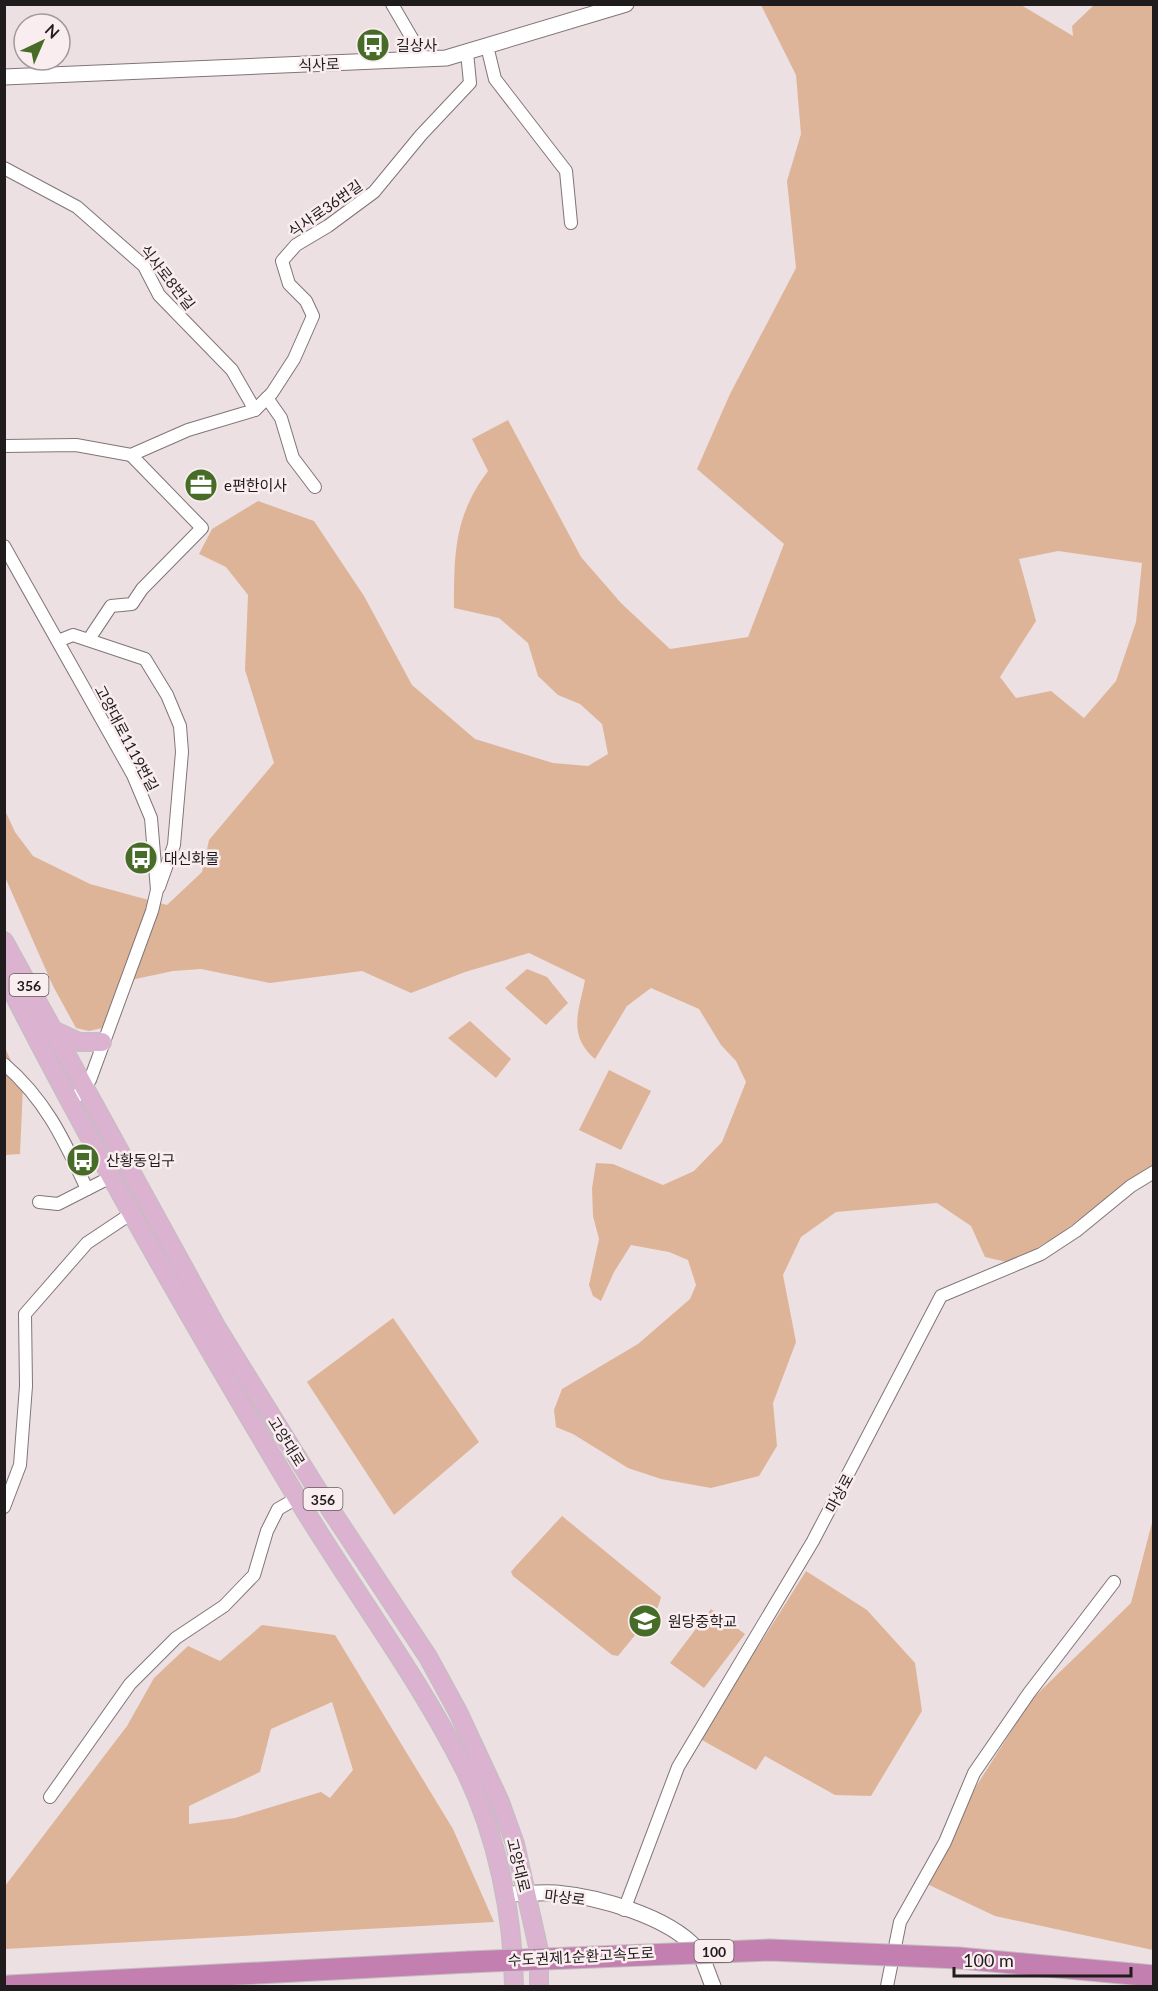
<svg xmlns="http://www.w3.org/2000/svg" width="1158" height="1991" viewBox="0 0 1158 1991" font-family="Lato,'Noto Sans KR',sans-serif">
  <style>
    .green { fill: #deb498; fill-rule: evenodd }
    .lines { fill: none; stroke-linecap: round; stroke-linejoin: round }
    .minor-casing { stroke: #807577; stroke-width: 14 }
    .tertiary-casing { stroke: #807577; stroke-width: 17 }
    .primary-casing { stroke: #c1bfc0; stroke-width: 20 }
    .motorway-casing { stroke: #c1bfc0; stroke-width: 23 }
    .minor { stroke: #fff; stroke-width: 12 }
    .tertiary { stroke: #fff; stroke-width: 15 }
    .primary { stroke: #dbb2cf; stroke-width: 18 }
    .motorway { stroke: #c37faf; stroke-width: 21 }
    .motorway-bridge-casing { stroke: #c1bfc0; stroke-width: 23; stroke-linecap: butt }
    .motorway-bridge { stroke: #c37faf; stroke-width: 21 }
    .labels { text-anchor: middle; dominant-baseline: central; stroke-width: 5; stroke-linejoin: round; paint-order: stroke }
    .shield { fill: #f9edef; stroke: #615b5c; stroke-width: 1.5 }
    .shield-label { font-size: 14px; font-weight: bold; fill: #201c1d }
    .poi-label { font-size: 15px; fill: #201c1d; stroke: #f9edef; text-anchor: start }
    .street-label { font-size: 15px; fill: #201c1d; stroke: #f9edef }
  </style>
  <rect width="100%" height="100%" fill="#ece0e2"/>
  <g class="green">
    <path d="M761 5H1021L1073 36 1072 26 1094 5H1153V1166L1126 1183 1059 1235 1011 1263 985 1257 971 1226 937 1203 836 1212 801 1237 783 1275 796 1342 773 1403 777 1446 759 1476 711 1488 661 1479 628 1468 573 1434 556 1427 554 1410 562 1389 638 1344 690 1299 696 1285 688 1260 669 1252 631 1245 614 1272 601 1301 593 1296 589 1285 599 1239 593 1216 592 1188 596 1163 613 1164 663 1185 694 1171 722 1142 746 1082 736 1061 721 1045 699 1009 651 988 627 1006 595 1059C567 1035 579 1011 585 980L529 953 465 972 411 993 362 971 270 983 201 969 173 971 126 981 102 1028 89 1031 76 1028 53 986 5 877 4 808 15 832 33 856 90 884 167 905 202 872 209 840 274 763 245 670 248 595 226 567 199 554 212 529 258 501 314 521 364 596 412 685 475 739 553 763 588 766 608 754 602 724 580 704 558 695 538 676 528 643 499 618 454 608C454 554 454 516 488 471L472 439 508 420 581 557 621 603 670 649 748 637 784 544 697 469 730 394 796 268 787 181 801 134 796 75ZM1058 551 1142 563 1136 622 1116 681 1084 718 1051 691 1016 698 1000 677 1036 621 1019 559Z"/>
    <path d="M527 969 547 977 568 1003 546 1025 505 988Z"/>
    <path d="M470 1021 511 1059 496 1078 448 1038Z"/>
    <path d="M4 1046 23 1086 20 1154 5 1155Z"/>
    <path d="M609 1070 651 1091 621 1150 579 1130Z"/>
    <path d="M393 1318 479 1442 394 1515 307 1382Z"/>
    <path d="M562 1516 661 1597 658 1607 618 1656 612 1655 513 1576 511 1572 515 1567Z"/>
    <path d="M1153 1519V1950L995 1916 927 1884 935 1851 1031 1700 1131 1603Z"/>
    <path d="M806 1571 867 1610 915 1663 922 1711 871 1796 835 1795 765 1756 756 1770 700 1739Z"/>
    <path d="M711 1609 745 1634 704 1688 670 1663Z"/>
    <path d="M262 1625 335 1635 453 1829 494 1922 5 1949V1886L127 1726 154 1678 188 1646 220 1661ZM332 1702 353 1770 330 1798 321 1792 235 1818 189 1824V1806L260 1772 271 1729Z"/>
  </g>
  <g class="lines">
    <defs>
      <g id="minor">
        <path d="M392 4 424 59"/>
        <path d="M487 46 495 79 566 171 571 223"/>
        <path d="M4 168 77 207 144 266 159 295 232 370 255 410"/>
        <path d="M267 398 281 418 293 458 315 487"/>
        <path d="M4 446 76 445 131 455 188 430 255 410 272 393 294 359 313 316 306 301 289 284 282 261 296 245 328 226 374 192 421 135 470 83 467 52"/>
        <path d="M4 546 133 775 151 818 157 890 152 911 90 1080 71 1103"/>
        <path d="M89 639 111 606 132 604 142 589 202 528 131 455"/>
        <path d="M58 641 73 635 145 659 167 695 180 726 182 752 174 845 159 887"/>
        <path d="M4 1064C46 1100 64 1140 87 1189"/>
        <path d="M39 1202 58 1204 111 1177"/>
        <path d="M4 1507 20 1465 26 1386 25 1314 87 1243 132 1213"/>
        <path d="M50 1797 130 1684 176 1638 224 1606 254 1575 267 1531 278 1509 297 1498"/>
        <path d="M624 1910 678 1767 813 1541 941 1296 1041 1254 1076 1231 1131 1186 1154 1172"/>
        <path d="M887 1986 900 1922 945 1842 974 1773 1029 1693 1114 1582"/>
      </g>
      <g id="tertiary">
        <path d="M4 77 446 58 626 4"/>
        <path d="M505 1894C522 1894 540 1892 556 1893 599 1897 667 1916 696 1948 704 1958 708 1975 713 1986"/>
      </g>
      <g id="primary">
        <path d="M4 941 217 1328 315 1486 428 1657 458 1712 500 1802 515 1844 539 1951V1986"/>
        <path d="M4 975C94 1153 194 1326 296 1496 351 1588 417 1674 465 1770 497 1835 513 1914 514 1986"/>
        <path d="M53 1030 79 1042H102"/>
      </g>
      <g id="motorway">
        <path d="M959 1958 1154 1976"/>
        <path d="M9 1986 469 1962"/>
      </g>
    </defs>
    <use href="#minor" class="minor-casing"/>
    <use href="#tertiary" class="tertiary-casing"/>
    <use href="#primary" class="primary-casing"/>
    <use href="#motorway" class="motorway-casing"/>
    <use href="#minor" class="minor"/>
    <use href="#tertiary" class="tertiary"/>
    <use href="#primary" class="primary"/>
    <use href="#motorway" class="motorway"/>
    <defs>
      <path id="motorway-bridge" d="M469 1962 770 1950 959 1958"/>
    </defs>
    <use href="#motorway-bridge" class="motorway-bridge-casing"/>
    <use href="#motorway-bridge" class="motorway-bridge"/>
  </g>
  <defs>
    <symbol id="bus-disc" viewBox="-11 -11 22 22"><circle r="9.5" fill="#466c27" stroke="#f9edef"/><path d="M-5-6H5V4H4V6H2V4H-2V6H-4V4H-5ZM-3.5-4V0h7V-4ZM-3.5 1.2v1.5H-2V1.2ZM2 1.2v1.5H3.5V1.2Z" fill="#fff"/></symbol>
    <symbol id="office-disc" viewBox="-11 -11 22 22"><circle r="9.5" fill="#466c27" stroke="#f9edef"/><path d="M-6-3h4V-5.5h4V-3h4V5H-6ZM-1-4.5V-3h2v-1.5ZM-6 0V1H6V0Z" fill="#fff"/></symbol>
    <symbol id="school-disc" viewBox="-11 -11 22 22"><circle r="9.5" fill="#466c27" stroke="#f9edef"/><path d="M0-5L7-2L0 1L-7-2ZM-4 1L0 2.5L4 1V4Q0 6-4 4Z" fill="#fff"/></symbol>
  </defs>
  <g fill-rule="evenodd">
    <use href="#bus-disc" x="354" y="26" width="38" height="38"/>
    <use href="#office-disc" x="182" y="466" width="38" height="38"/>
    <use href="#bus-disc" x="122" y="839" width="38" height="38"/>
    <use href="#bus-disc" x="64" y="1141" width="38" height="38"/>
    <use href="#school-disc" x="626" y="1602" width="38" height="38"/>
  </g>
  <g class="labels">
    <g class="shield">
      <rect x="9.5" y="974" width="39" height="22" rx="4.5"/>
      <rect x="303.5" y="1488" width="39" height="22" rx="4.5"/>
      <rect x="694.5" y="1940" width="39" height="22" rx="4.5"/>
    </g>
    <g class="shield-label">
      <text x="29" y="985">356</text>
      <text x="323" y="1499">356</text>
      <text x="714" y="1951">100</text>
    </g>
    <g class="poi-label">
      <text x="396" y="45">길상사</text>
      <text x="224" y="485">e편한이사</text>
      <text x="164" y="858">대신화물</text>
      <text x="106" y="1160">산황동입구</text>
      <text x="668" y="1621">원당중학교</text>
    </g>
    <g class="street-label">
      <text transform="translate(319 64) rotate(-2)">식사로</text>
      <text transform="translate(325 208) rotate(-35)">식사로36번길</text>
      <text transform="translate(168 277) rotate(52)">식사로8번길</text>
      <text transform="translate(127 738) rotate(62)">고양대로1119번길</text>
      <text transform="translate(287 1441) rotate(58)">고양대로</text>
      <text transform="translate(839 1493) rotate(-62)">마상로</text>
      <text transform="translate(519 1865) rotate(76)">고양대로</text>
      <text transform="translate(565 1897) rotate(7)">마상로</text>
      <text transform="translate(581 1956) rotate(-3)">수도권제1순환고속도로</text>
    </g>
  </g>
  <rect width="1158" height="1991" fill="none" stroke="#201c1d" stroke-width="12"/>
  <g transform="translate(42 42) rotate(44)"><circle r="28" fill="#f9edef" stroke="#a2999b" stroke-width="1.5"/>
  <path d="M0-4.5L10 22L0 15L-10 22Z" fill="#466c27"/>
  <text y="-9" font-size="16" font-weight="bold" text-anchor="middle" fill="#201c1d">N</text>
  </g>
  <path d="M954 1967v9h177v-9" fill="none" stroke="#201c1d" stroke-width="3"/>
  <text x="963" y="1967" font-size="18" fill="#201c1d" stroke="#f9edef" stroke-width="4.5" paint-order="stroke">100 m</text>
</svg>
